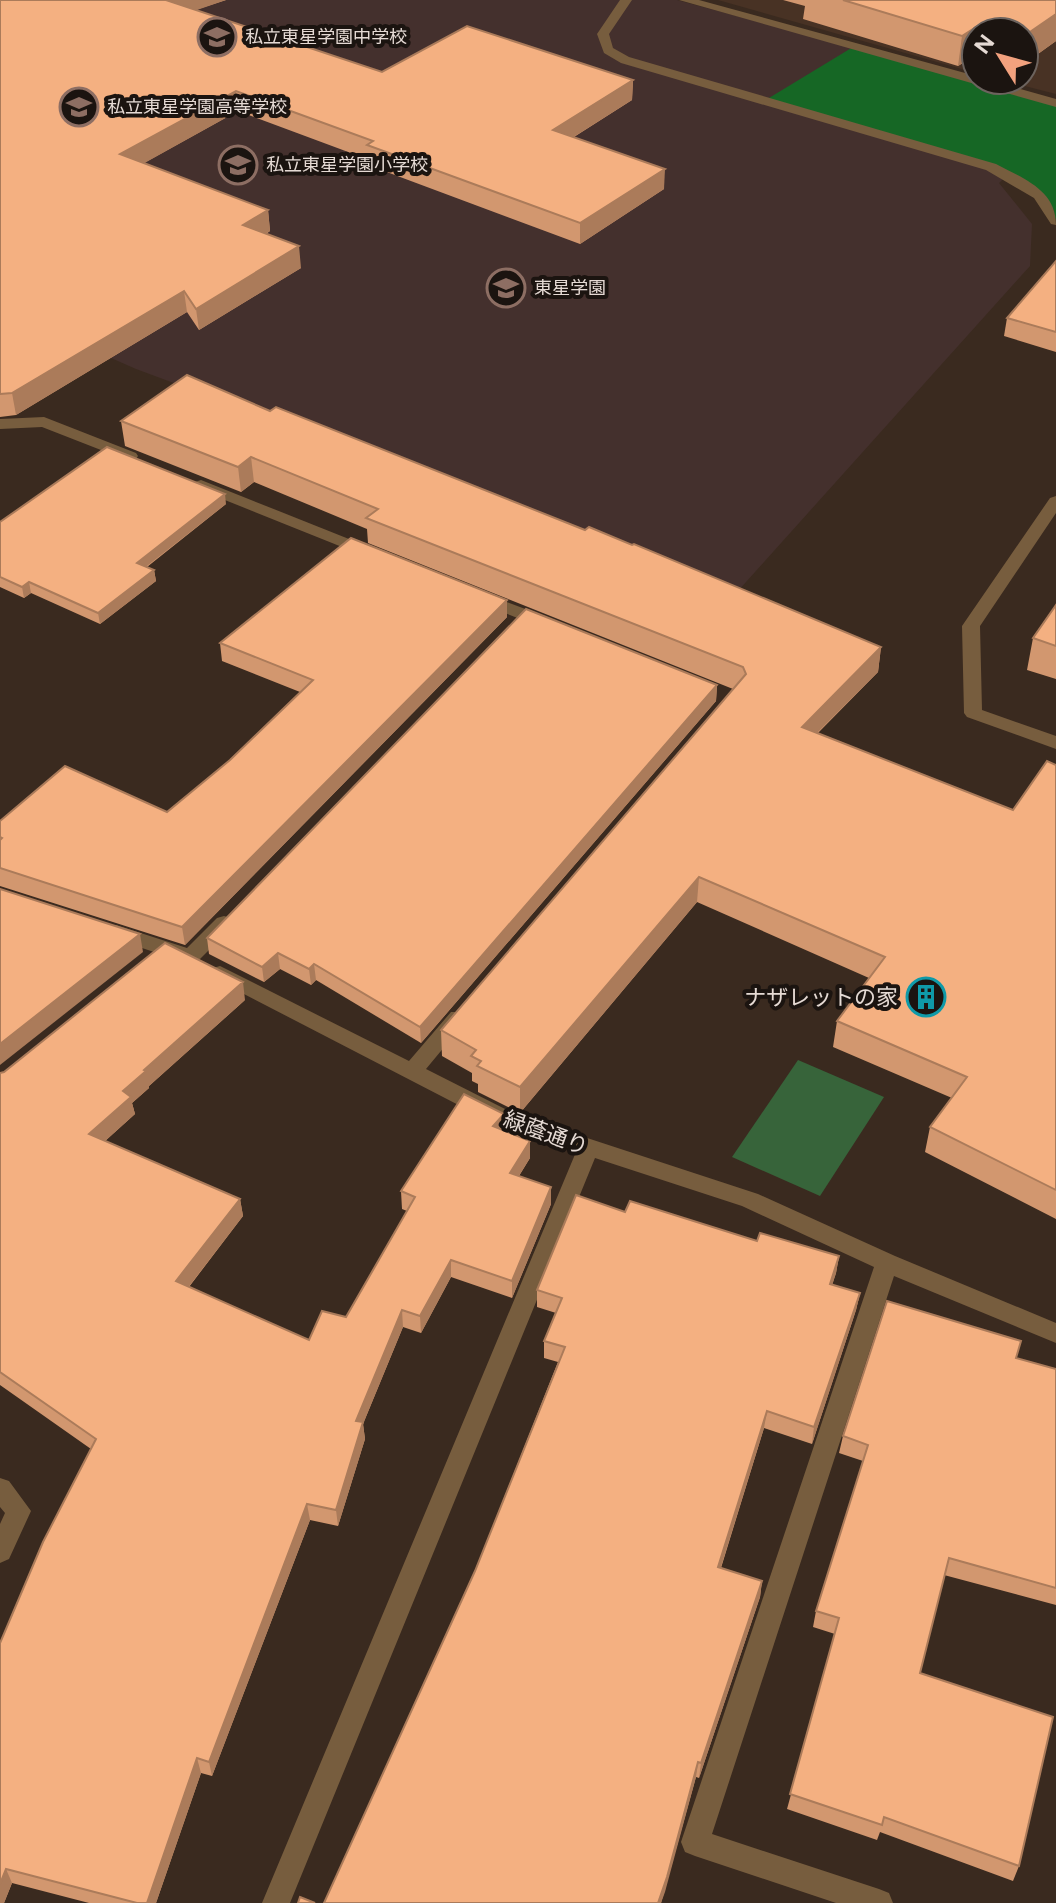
<svg xmlns="http://www.w3.org/2000/svg" width="1056" height="1903" viewBox="0 0 1056 1903" font-family="Figtree,'Noto Sans JP',sans-serif">
  <style>
    .built { fill: #483224 }
    .education { fill: #44302d }
    .green { fill: #37643a }
    .forest { fill: #166725 }
    .lines { fill: none; stroke-linecap: round; stroke-linejoin: round }
    .minor { fill: #775d3e; fill-rule: evenodd }
    .wall { fill: #d2976f }
    .shaded-wall { fill: #ab7b5a }
    .building { fill: #f4b081; stroke: #ab7b5a; stroke-width: 2 }
    .labels { text-anchor: middle; dominant-baseline: central; stroke-width: 8; stroke-linejoin: round; paint-order: stroke }
    .far-poi-label { font-size: 18px; fill: #e5dad4; stroke: #1b1410; text-anchor: start }
    .poi-label { font-size: 22px; fill: #e5dad4; stroke: #1b1410; text-anchor: end }
    .street-label { font-size: 22px; fill: #e5dad4; stroke: #1b1410 }
  </style>
  <rect width="100%" height="100%" fill="#3a2a1f"/>
  <path class="built" d="M718 0H1056V94L1002 80H1024V32H976V73Z"/>
  <path class="education" d="M79 0H677L853 47 1056 128 999 183 1032 224 1030 266 737 592 136 369 0 309Z"/>
  <path class="green" d="M798 1060 884 1097 820 1196 732 1157Z"/>
  <path class="forest" d="M853 47 1056 103V221L1053 209 991 167 764 101Z"/>
  <g class="lines">
    <g class="minor">
      <path d="M620 0H632L609 34 613 48 629 57 996 164C1024 179 1056 190 1056 225L1051 224 1034 198 986 170 621 63 604 53 597 34Z"/>
      <path d="M679 0H699L976 76V80H988L1056 99V107Z"/>
      <path d="M44 417 136 453 138 456 136 459H124L42 427 0 429V419Z"/>
      <path d="M201 480 374 549 376 552 374 555H362L195 488V482Z"/>
      <path d="M1056 496V513L980 626 982 710 1056 736V749L967 717 964 713 962 626 1050 498Z"/>
      <path d="M483 593 552 619 555 623 546 628 540 627 477 602 475 598Z"/>
      <path d="M224 916 231 918 234 923 231 928 197 962 190 964 109 937 106 932 116 925 187 948 217 918Z"/>
      <path d="M220 966 409 1061 451 1012H465L468 1017 465 1022 426 1069 517 1115 758 1194 895 1256 1056 1323V1343L894 1276 712 1834 879 1889 889 1893 893 1903H836L695 1856 685 1852 681 1842 874 1267 742 1206 595 1158 290 1903H262L576 1152 501 1127 213 978 210 973 213 968Z"/>
      <path d="M0 1478 9 1481 31 1511 9 1559 0 1563V1524L5 1513 0 1507Z"/>
    </g>
  </g>
  <g class="wall">
    <path d="M0 0H226L195 10 382 72 633 80 632 100 574 137 664 189 580 244 368 165 367 159 238 111 144 163 268 210 270 231 266 234 301 268 199 330 187 312 16 415 0 417Z"/>
    <path d="M783 0H1056V41L1024 64V32H976V59L971 58 958 66 803 19 805 6Z"/>
    <path d="M1056 261V352L1004 336 1007 318Z"/>
    <path d="M270 411 585 530 881 647 878 672 818 733 1013 810 1056 765V1219L925 1152 930 1127 952 1098 833 1047 837 1021 869 978 697 902 520 1113 478 1092V1084L472 1081V1073L442 1056 441 1030 733 689 368 543 367 529 254 482 241 492 125 446 121 421Z"/>
    <path d="M226 504 147 567 154 570 156 581 100 624 31 593 24 598 0 587V522Z"/>
    <path d="M507 600V617L185 945 0 886V821L167 812 230 760 300 692 222 661 220 643Z"/>
    <path d="M1056 605V679L1027 670 1033 638Z"/>
    <path d="M717 685 716 701 421 1043 316 980 311 985 280 969 264 982 209 954 207 938Z"/>
    <path d="M245 1000 149 1086V1088L132 1103 135 1114 105 1141 240 1199 243 1216 189 1287 309 1340 346 1317 407 1211 402 1209 401 1191 504 1114V1131L530 1158 519 1176 551 1204 512 1298 451 1277 421 1333 403 1327 363 1424 365 1439 338 1526 310 1520 212 1776 201 1773 156 1903H89L12 1883 4 1903H0V1643L91 1449 0 1385V1073Z"/>
    <path d="M625 1212 757 1241 839 1256 836 1273 832 1285 860 1293 856 1310 812 1444 764 1428 721 1568 762 1581 760 1597 699 1778 696 1777 661 1903H324L475 1571 558 1362 544 1358V1341L556 1313 537 1307V1290Z"/>
    <path d="M1016 1358 1056 1369V1605L944 1575 920 1673 1019 1866 1013 1881 880 1832 877 1840 787 1809 835 1634 813 1627 816 1611 863 1461 839 1453 843 1436Z"/>
  </g>
  <g class="shaded-wall">
    <path d="M165 0H226L168 20Z"/>
    <path d="M1056 14V41L1024 64V36Z"/>
    <path d="M976 27 971 58 958 66 962 36Z"/>
    <path d="M633 80 632 100 553 150V130Z"/>
    <path d="M236 91 238 111 123 175 120 154Z"/>
    <path d="M665 169 664 189 580 244V223Z"/>
    <path d="M268 210 270 231 245 246 243 225Z"/>
    <path d="M299 246 301 268 199 330 196 309Z"/>
    <path d="M184 291 187 312 16 415 12 393Z"/>
    <path d="M251 457 254 482 241 492 238 467Z"/>
    <path d="M225 494 226 504 138 573 137 563Z"/>
    <path d="M154 570 156 581 100 624 98 613Z"/>
    <path d="M29 582 31 593 24 598 22 587Z"/>
    <path d="M507 600V617L185 945 182 927Z"/>
    <path d="M881 647 878 672 798 752 802 727Z"/>
    <path d="M717 685 716 701 421 1043 420 1027Z"/>
    <path d="M699 877 697 902 520 1113V1087Z"/>
    <path d="M140 934 143 952 0 1065V1044Z"/>
    <path d="M278 953 280 969 264 982 262 967Z"/>
    <path d="M314 964 316 980 311 985 309 969Z"/>
    <path d="M243 982 245 1000 149 1086V1088L132 1103 135 1114 93 1152 89 1134 123 1091 144 1070Z"/>
    <path d="M504 1114V1131L493 1126Z"/>
    <path d="M530 1141V1158L510 1190V1173Z"/>
    <path d="M551 1187V1204L512 1298V1281Z"/>
    <path d="M240 1199 243 1216 180 1298 176 1281Z"/>
    <path d="M839 1256 836 1273 827 1301 830 1284Z"/>
    <path d="M451 1260V1277L421 1333 420 1316Z"/>
    <path d="M860 1293 856 1310 812 1444 814 1427Z"/>
    <path d="M402 1310 403 1327 363 1424 365 1439 338 1526 336 1510 356 1421Z"/>
    <path d="M767 1411 764 1428 716 1583 718 1567Z"/>
    <path d="M307 1504 310 1520 212 1776 209 1762Z"/>
    <path d="M762 1581 760 1597 699 1778 701 1763Z"/>
    <path d="M197 1758 201 1773 156 1903H147Z"/>
    <path d="M698 1762 696 1777 665 1892 661 1903H658Z"/>
    <path d="M6 1869 12 1883 4 1903H0V1884Z"/>
  </g>
  <g class="building">
    <path d="M0 0H166L382 72 467 26 633 80 553 130 665 169 580 223 367 145 373 141 236 91 120 154 268 210 243 225 299 246 196 309 184 291 12 393 0 394Z"/>
    <path d="M843 0H1056V14L1024 36V32H993L976 27 962 36Z"/>
    <path d="M1056 261V332L1007 318Z"/>
    <path d="M187 375 270 411 276 407 585 530 589 527 632 545 634 544 881 647 802 727 1013 810 1047 761 1056 765V1190L930 1127 967 1077 837 1021 885 957 699 877 520 1087 477 1066 481 1061 471 1056 476 1050 441 1030 746 674 743 667 366 518 378 509 251 457 238 467 121 421Z"/>
    <path d="M107 447 225 494 137 563 154 570 98 613 29 582 22 587 0 577V522Z"/>
    <path d="M351 538 507 600 182 927 0 868V840L2 838 0 837V821L65 766 167 812 230 760 313 680 220 643Z"/>
    <path d="M1056 605V646L1033 638Z"/>
    <path d="M526 609 717 685 420 1027 314 964 309 969 278 953 262 967 207 938Z"/>
    <path d="M0 889 140 934 0 1044Z"/>
    <path d="M165 943 243 982 144 1070 146 1071 123 1091 131 1097 89 1134 240 1199 176 1281 309 1340 322 1311 346 1317 415 1197 401 1191 464 1094 504 1114 493 1126 530 1141 510 1173 551 1187 512 1281 451 1260 420 1316 402 1310 356 1421 363 1422 336 1510 307 1504 209 1762 197 1758 147 1903H137L6 1869 0 1884V1643L43 1542 96 1439 0 1372V1073L4 1072Z"/>
    <path d="M576 1195 625 1212 630 1201 757 1241 760 1233 839 1256 830 1284 860 1293 814 1427 767 1411 718 1567 762 1581 701 1763 698 1762 667 1877 658 1903H324L475 1571 565 1347 544 1341 562 1298 537 1290Z"/>
    <path d="M887 1301 1021 1341 1016 1358 1056 1369V1588L949 1558 920 1673 1053 1717 1019 1866 884 1817 882 1825 790 1794 839 1618 816 1611 868 1445 843 1436Z"/>
    <path d="M300 1897 315 1903H298Z"/>
  </g>
  <defs>
    <symbol id="school-ring" viewBox="-11 -11 22 22"><circle r="9.5" fill="#1b1410" stroke="#8d6e63" stroke-width="1.5"/><path d="M0-5L7-2L0 1L-7-2ZM-4 1L0 2.5L4 1V4Q0 6-4 4Z" fill="#8d6e63"/></symbol>
    <symbol id="building-ring" viewBox="-11 -11 22 22"><circle r="9.5" fill="#1b1410" stroke="#0f9aa8" stroke-width="1.5"/><path d="M-4-6H4V6H1V3H-1V6H-4ZM-2.5-4.3h1.7v1.8h-1.7ZM.8-4.3h1.7v1.8H.8ZM-2.5-1h1.7V.8h-1.7ZM.8-1h1.7V.8H.8Z" fill="#0f9aa8"/></symbol>
  </defs>
  <g fill-rule="evenodd">
    <use href="#school-ring" x="195" y="15" width="44" height="44"/>
    <use href="#school-ring" x="57" y="85" width="44" height="44"/>
    <use href="#school-ring" x="216" y="143" width="44" height="44"/>
    <use href="#school-ring" x="484" y="266" width="44" height="44"/>
    <use href="#building-ring" x="904" y="975" width="44" height="44"/>
  </g>
  <g class="labels">
    <g class="far-poi-label">
      <text x="245" y="37">私立東星学園中学校</text>
      <text x="107" y="107">私立東星学園高等学校</text>
      <text x="266" y="165">私立東星学園小学校</text>
      <text x="534" y="288">東星学園</text>
    </g>
    <g class="poi-label">
      <text x="898" y="997">ナザレットの家</text>
    </g>
    <g class="street-label">
      <text transform="translate(546 1133) rotate(20)">緑蔭通り</text>
    </g>
  </g>
  <g transform="translate(1000 56) rotate(307)"><circle r="38" fill="#1b1410" stroke="#6c635e" stroke-width="2"/>
  <path d="M0-6L14 30L0 20L-14 30Z" fill="#f2a17e"/>
  <text y="-12" font-size="22" font-weight="bold" text-anchor="middle" fill="#e5dad4">N</text>
  </g>
</svg>
